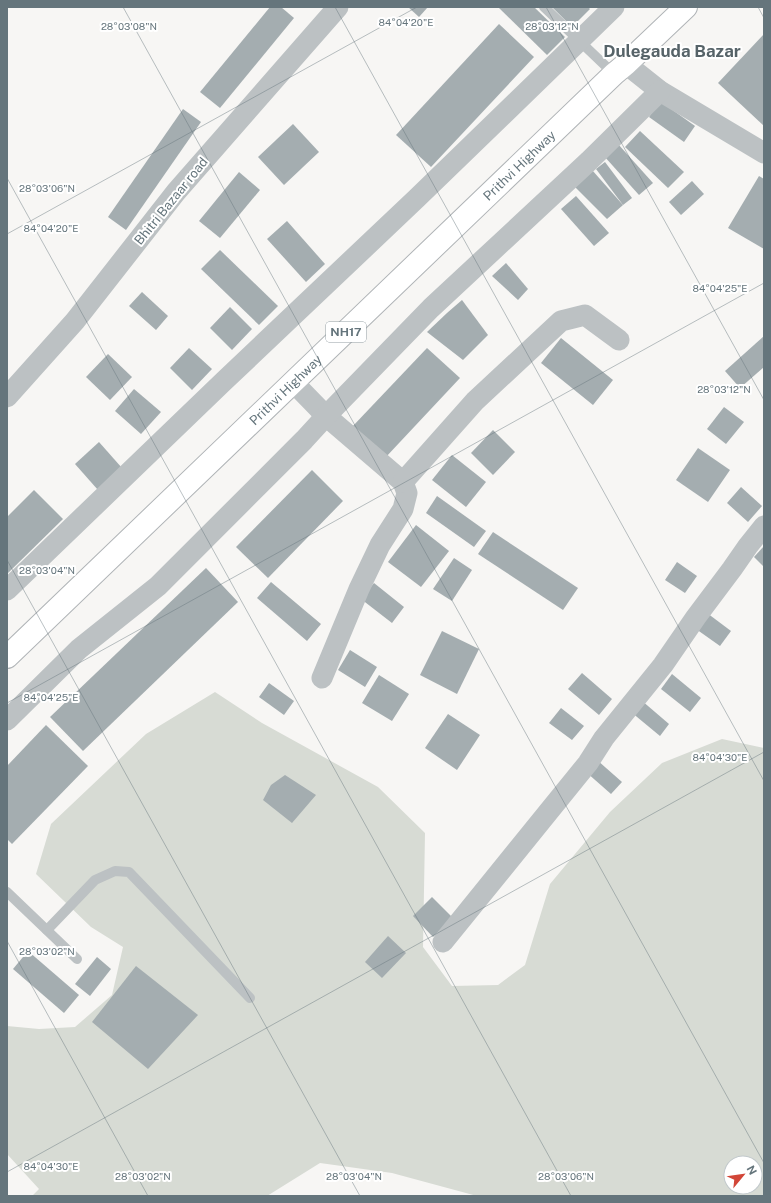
<svg xmlns="http://www.w3.org/2000/svg" width="771" height="1203" viewBox="0 0 771 1203" font-family="'Public Sans',sans-serif">
  <style>
    .green { fill: #d7dbd4; fill-rule: evenodd }
    .building { fill: #a4adb0 }
    .lines { fill: none; stroke-linecap: round; stroke-linejoin: round }
    .trunk-casing { stroke: #b0b4b7; stroke-width: 24 }
    .service { stroke: #bcc1c3; stroke-width: 10 }
    .minor { stroke: #bcc1c3; stroke-width: 21 }
    .trunk { stroke: #fff; stroke-width: 22 }
    .ticks { fill: none; stroke: #65757c; stroke-width: 1; stroke-opacity: 0.45 }
    .labels { text-anchor: middle; dominant-baseline: central; stroke-width: 4; stroke-linejoin: round; paint-order: stroke }
    .shield { fill: #fff; stroke: #939ea3; stroke-width: 1 }
    .shield-label { font-size: 12px; font-weight: bold; fill: #65757c }
    .street-label { font-size: 13px; fill: #65757c; stroke: #fff }
    .district-label { font-size: 17px; font-weight: bold; fill: #566368; stroke: #fff }
    .ticks-label { font-size: 10px; text-anchor: middle; fill: #65757c; stroke: #fff; stroke-width: 4; stroke-linejoin: round; paint-order: stroke }
  </style>
  <rect width="100%" height="100%" fill="#f7f6f4"/>
  <path class="green" d="M215 692 262 723 378 787 425 833 423 947 452 986 498 985 525 965 550 884 610 812 662 763 722 739 764 748V1196H477L392 1173 320 1163 267 1196H32L39 1189 7 1154V1026L39 1029 75 1027 112 995 123 947 91 927 36 874 51 824 146 734ZM731 1163H755V1187H731Z"/>
  <g class="building">
    <path d="M270 7H281L294 18 220 108 200 92Z"/>
    <path d="M408 7H428L419 17Z"/>
    <path d="M498 7H534L565 37 547 55Z"/>
    <path d="M552 7H588L590 9 572 27Z"/>
    <path d="M499 24 534 57 431 167 396 135Z"/>
    <path d="M764 34V126L718 83Z"/>
    <path d="M660 101 695 126 684 142 649 117Z"/>
    <path d="M183 109 201 122 126 230 108 217Z"/>
    <path d="M293 124 319 152 284 185 258 157Z"/>
    <path d="M640 131 684 172 668 188 625 147Z"/>
    <path d="M618 144 653 183 639 195 604 156Z"/>
    <path d="M605 162 632 198 623 205 596 169Z"/>
    <path d="M592 170 623 205 607 219 575 187Z"/>
    <path d="M239 172 260 190 220 238 199 221Z"/>
    <path d="M759 176 764 179V249L728 228Z"/>
    <path d="M692 181 704 194 681 215 669 202Z"/>
    <path d="M576 196 609 233 594 246 561 209Z"/>
    <path d="M287 221 325 264 306 282 267 239Z"/>
    <path d="M220 250 278 306 259 325 201 269Z"/>
    <path d="M506 263 528 289 518 300 492 276Z"/>
    <path d="M142 292 168 316 156 330 129 306Z"/>
    <path d="M462 300 488 335 463 360 427 332 447 313Z"/>
    <path d="M230 307 252 329 232 350 210 328Z"/>
    <path d="M764 336V367L740 388 725 371Z"/>
    <path d="M561 338 613 380 593 405 541 363Z"/>
    <path d="M189 348 212 369 192 390 170 368Z"/>
    <path d="M427 348 460 378 385 458 352 427Z"/>
    <path d="M108 354 132 377 110 400 86 377Z"/>
    <path d="M134 389 161 412 141 434 115 411Z"/>
    <path d="M724 407 744 422 726 444 707 429Z"/>
    <path d="M493 430 515 452 493 475 471 453Z"/>
    <path d="M99 442 122 468 98 490 75 464Z"/>
    <path d="M698 448 730 470 708 502 676 480Z"/>
    <path d="M452 455 486 482 466 507 432 480Z"/>
    <path d="M312 470 343 501 268 578 236 547Z"/>
    <path d="M741 487 762 506 748 522 727 503Z"/>
    <path d="M34 490 63 519 7 574V517Z"/>
    <path d="M437 496 486 531 474 547 426 513Z"/>
    <path d="M416 525 449 551 421 587 388 562Z"/>
    <path d="M493 532 578 588 563 610 478 554Z"/>
    <path d="M764 546V567L754 557Z"/>
    <path d="M454 558 472 570 452 601 433 589Z"/>
    <path d="M677 562 697 576 685 593 665 580Z"/>
    <path d="M206 568 238 602 83 751 50 717Z"/>
    <path d="M271 582 321 624 307 641 257 598Z"/>
    <path d="M374 583 404 607 392 623 361 599Z"/>
    <path d="M707 613 731 631 720 646 696 629Z"/>
    <path d="M442 631 479 649 457 694 420 675Z"/>
    <path d="M350 650 377 667 365 687 338 670Z"/>
    <path d="M582 673 612 699 599 715 568 689Z"/>
    <path d="M672 674 701 698 690 712 661 689Z"/>
    <path d="M379 675 409 694 392 721 362 703Z"/>
    <path d="M269 683 294 701 284 715 259 697Z"/>
    <path d="M641 700 669 724 660 736 631 712Z"/>
    <path d="M561 708 584 726 572 740 549 723Z"/>
    <path d="M448 714 480 735 457 770 425 748Z"/>
    <path d="M46 725 88 766 12 844 7 839V766Z"/>
    <path d="M597 760 622 782 611 794 586 772Z"/>
    <path d="M285 775 316 795 292 823 263 800 271 785Z"/>
    <path d="M432 897 453 918 433 937 413 916Z"/>
    <path d="M388 936 406 953 382 978 365 962Z"/>
    <path d="M28 951 79 995 64 1013 13 969Z"/>
    <path d="M97 957 111 969 90 996 75 984Z"/>
    <path d="M136 966 198 1015 148 1069 92 1022Z"/>
  </g>
  <g class="lines">
    <defs>
      <g id="trunk">
        <path id="s1" d="M7 657 614 74 626 64 686 7"/>
      </g>
    </defs>
    <use href="#trunk" class="trunk-casing"/>
    <g class="service">
      <path d="M544 7 614 74"/>
      <path d="M7 892 77 959"/>
      <path d="M47 930 95 880 115 871 129 872 250 998"/>
    </g>
    <g class="minor">
      <path d="M626 64 660 91 764 153"/>
      <path d="M293 382 326 416 403 482 407 493 403 509 380 545 359 589 322 678"/>
      <path d="M7 397 75 321 176 192 338 7"/>
      <path d="M403 482 475 401 561 321 585 315 619 340"/>
      <path d="M7 590 224 381 417 198 614 7"/>
      <path d="M7 720 79 649 158 586 304 440 326 416 431 308 589 161 660 91"/>
      <path d="M443 942 588 763 604 738 663 665 696 617 732 569 748 546 764 526"/>
    </g>
    <use href="#trunk" class="trunk"/>
  </g>
  <path class="ticks" d="M123 7 764 1163M335 7 764 781M546 7 764 400M758 7 764 18M7 178 571 1196M7 234 417 7M7 560 360 1196M7 703 764 283M7 941 148 1196M7 1172 764 752"/>
  <g class="labels">
    <rect class="shield" x="326" y="322" width="40" height="20" rx="3"/>
    <g class="shield-label">
      <text x="346" y="332">NH17</text>
    </g>
    <g class="street-label">
      <text stroke="none"><textPath href="#s1" startOffset="710">Prithvi Highway</textPath></text>
      <text transform="translate(171 201) rotate(-51)">Bhitri Bazaar road</text>
      <text stroke="none"><textPath href="#s1" startOffset="386">Prithvi Highway</textPath></text>
    </g>
    <g class="district-label">
      <text x="672" y="51">Dulegauda Bazar</text>
    </g>
  </g>
  <g class="ticks-label">
    <text x="406" y="26">84°04'20"E</text>
    <text x="129" y="30">28°03'08"N</text>
    <text x="552" y="30">28°03'12"N</text>
    <text x="47" y="192">28°03'06"N</text>
    <text x="51" y="232">84°04'20"E</text>
    <text x="720" y="292">84°04'25"E</text>
    <text x="724" y="393">28°03'12"N</text>
    <text x="47" y="574">28°03'04"N</text>
    <text x="51" y="701">84°04'25"E</text>
    <text x="720" y="761">84°04'30"E</text>
    <text x="47" y="955">28°03'02"N</text>
    <text x="51" y="1170">84°04'30"E</text>
    <text x="143" y="1180">28°03'02"N</text>
    <text x="354" y="1180">28°03'04"N</text>
    <text x="566" y="1180">28°03'06"N</text>
  </g>
  <rect width="771" height="1203" fill="none" stroke="#65757c" stroke-width="16"/>
  <g transform="translate(743 1175) rotate(61)"><circle r="19" fill="#ffffff" stroke="#c1c8cb"/>
  <path d="M0-3L7 15L0 10L-7 15Z" fill="#d24638"/>
  <text y="-6" font-size="11" font-weight="bold" text-anchor="middle" fill="#65757c">N</text>
  </g>
</svg>
